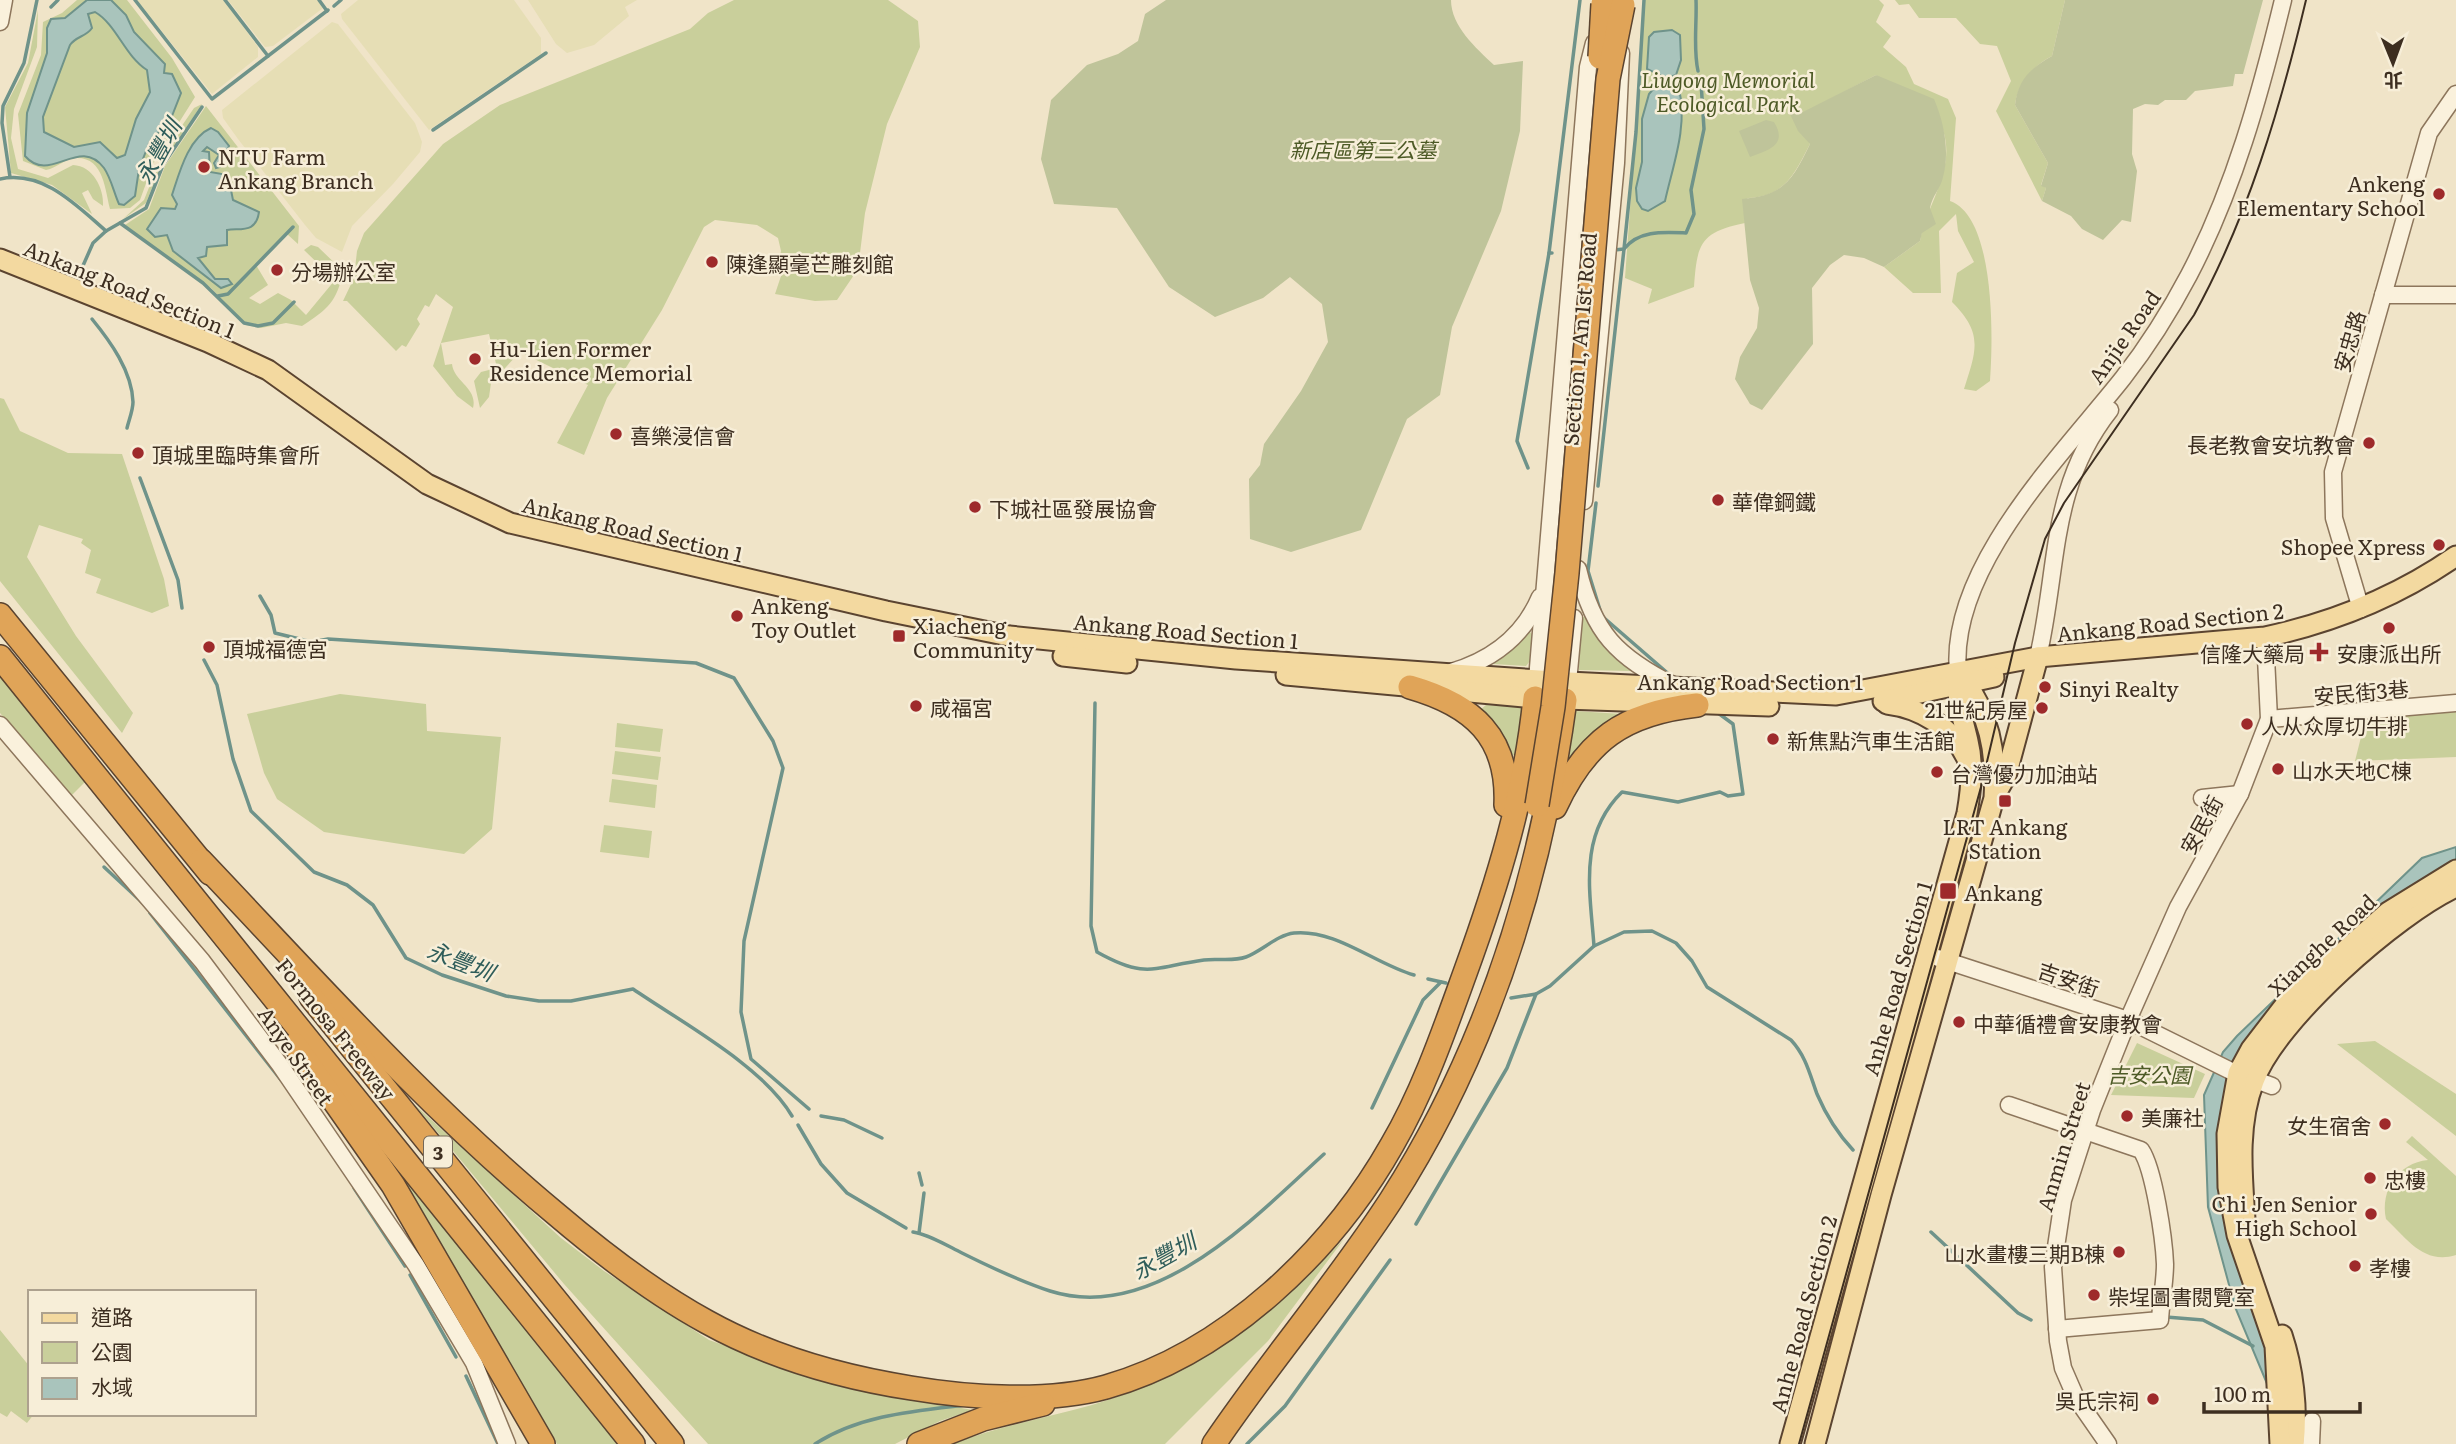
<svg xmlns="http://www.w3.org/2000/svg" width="2456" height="1444" viewBox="0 0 2456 1444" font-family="Literata,'Noto Sans TC',serif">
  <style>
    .farmland { fill: #e6deb5 }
    .green { fill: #c9cf9b }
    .cemetery { fill: #bfc49a }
    .water { fill: #a9c4bc; stroke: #6f938a; stroke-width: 2; fill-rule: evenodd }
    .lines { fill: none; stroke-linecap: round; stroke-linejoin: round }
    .stream { stroke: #6f938a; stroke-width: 3.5 }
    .minor-casing { stroke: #8d765c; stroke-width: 19 }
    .major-casing { stroke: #5b4430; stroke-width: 23 }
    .highway-casing { stroke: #5b4430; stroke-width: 26 }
    .minor { stroke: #faf1dc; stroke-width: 16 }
    .major { stroke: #f3d9a0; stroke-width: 19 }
    .highway { stroke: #e0a458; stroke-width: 23 }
    .tram { stroke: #3d2e20; stroke-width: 2 }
    .highway-bridge-casing { stroke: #5b4430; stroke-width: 26; stroke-linecap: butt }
    .highway-bridge { stroke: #e0a458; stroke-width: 23 }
    .poi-dot { fill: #9e2a2b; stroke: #f7eed8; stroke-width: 2.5 }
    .labels { text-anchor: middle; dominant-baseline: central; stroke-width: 5; stroke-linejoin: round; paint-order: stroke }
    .shield { fill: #f7eed8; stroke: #756857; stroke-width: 2 }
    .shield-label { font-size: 19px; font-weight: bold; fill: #3d2e20 }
    .park-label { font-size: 21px; font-style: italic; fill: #4d5a26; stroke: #f7eed8 }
    .poi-label { font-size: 21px; fill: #3d2e20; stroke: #f7eed8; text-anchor: start }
    .street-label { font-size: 21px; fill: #3d2e20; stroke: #f7eed8 }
    .water-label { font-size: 23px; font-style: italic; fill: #2f5d5a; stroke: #f7eed8 }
  </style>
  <rect width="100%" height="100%" fill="#f0e4c8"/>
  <g class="farmland">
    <path d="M137 0H224L258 47V57L212 94Z"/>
    <path d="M228 0H317L323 8 273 46 265 47Z"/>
    <path d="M358 0H514L541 38V54L429 130 342 19 341 14Z"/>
    <path d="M528 0H637L625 7 629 16 594 45 567 53 556 44Z"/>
    <path d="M332 22 338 24 415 123 422 142 420 152 393 184 352 226 342 252 316 238 305 225 238 139 223 118 222 110Z"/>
  </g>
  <g class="green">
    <path d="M77 0H127L172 58 195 97 153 164 140 200 130 208 110 209C105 190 104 157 76 158 66 158 57 168 46 170L23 161 18 114 41 55 43 22 62 13Z"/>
    <path d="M734 0H888L918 21 920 47 887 124 865 213 858 269 837 300 815 301 775 294 784 267 778 265 781 251 778 238 757 225 715 220 704 227 662 310 607 398 584 455 557 443 588 385 520 352 491 383 489 397 480 408 474 381 481 372 497 368 489 334 441 343 445 365 452 364C454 382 478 388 473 408L457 396 433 366 453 307 436 294 429 307 425 305 417 319 420 324 406 347 402 345 396 351 347 301H343L354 278 357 251 364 233 443 144 500 105 690 29 708 13Z"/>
    <path d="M1645 0H1879L1884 5 1876 22 1891 36 1883 47 1906 67 1914 84 1948 99 1956 118 1950 201C1996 217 1993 341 1990 381L1976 391 1964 389C1977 349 1983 333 1952 302L1957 273 1974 262 1958 231 1956 214 1939 231 1941 293H1913L1884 267 1920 241C1927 204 1956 169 1943 130L1876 75 1815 107 1806 136 1810 144C1794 175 1785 196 1748 198L1743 203 1745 223C1700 232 1697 244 1694 287L1648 304 1652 289 1625 278Z"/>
    <path d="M1895 0H2065L2052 56C2033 66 2018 82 2015 105L2048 163 2041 185 2046 188 2042 201 1996 111 2011 81 1997 46 1980 44 1956 18H1919L1909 4 1899 5Z"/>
    <path d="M38 10 37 47 14 109 11 138 18 169 48 178 73 165C93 166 104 188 103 206L93 199 88 190 82 193 92 214 52 185 11 173 5 107 28 63Z"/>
    <path d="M202 104 161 165 146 203 123 219 144 200 162 155 194 108Z"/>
    <path d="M206 106 299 226 298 244 287 234 256 265 268 285 249 298 260 304 278 293 291 300 306 315 335 280 304 250 311 245 318 247 343 271C337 302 328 309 302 326L286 323 261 328 246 325 211 288 125 225 149 209 165 166Z"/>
    <path d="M0 398 4 399 20 431 68 453 122 454 164 579 169 606 152 613 96 593 101 579 85 573 91 550 81 543 83 539 39 525 27 557 76 636 133 713 122 733 0 581Z"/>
    <path d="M1585 616 1631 669V671L1579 670 1580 619Z"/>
    <path d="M1529 631 1532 634 1530 661 1526 666 1493 664Z"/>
    <path d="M0 669 88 779 71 796 0 713Z"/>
    <path d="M340 694 426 704 427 731 501 737 492 829 464 854 324 832 277 799 264 773 247 714Z"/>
    <path d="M1486 705 1524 707 1517 756 1509 754 1480 710Z"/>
    <path d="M2456 709V757L2355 761 2366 717Z"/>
    <path d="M1575 711 1622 714 1571 760 1566 756Z"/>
    <path d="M617 723 663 729 660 752 615 747Z"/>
    <path d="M615 751 661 757 658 780 612 774Z"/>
    <path d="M612 779 657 785 655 808 609 802Z"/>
    <path d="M604 825 652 831 649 858 600 852Z"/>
    <path d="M2375 1041 2456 1094V1136L2337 1044Z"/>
    <path d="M2137 1043 2205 1074 2194 1098 2111 1095Z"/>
    <path d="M414 1104 561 1238 604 1271 709 1340 846 1388 973 1410 940 1421 895 1444H708L564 1284Z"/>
    <path d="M2412 1136 2456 1176V1255C2424 1265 2407 1239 2386 1219 2380 1190 2398 1163 2428 1160L2406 1142Z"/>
    <path d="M398 1170 618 1444H557Z"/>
    <path d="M1344 1239 1268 1341 1165 1444H953C998 1426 1046 1418 1092 1405 1205 1372 1263 1321 1344 1239Z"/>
    <path d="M0 1330 30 1367V1414H34L27 1423 11 1411 7 1417 0 1413Z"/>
  </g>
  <g class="cemetery">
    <path d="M1166 0H1451C1451 26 1476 48 1494 65L1523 61 1520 131 1501 211 1452 327 1440 395 1407 419 1361 530 1291 552 1250 539 1249 479 1260 465 1264 444 1301 391 1328 342 1322 304 1290 277 1263 298 1215 317 1169 287 1117 208 1054 204 1041 159 1051 100 1087 65 1118 54 1138 41 1145 14Z"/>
    <path d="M2065 0H2263L2243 74H2235L2233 86 2195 91 2186 100H2165L2158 105 2145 104 2133 109 2132 154 2137 171 2131 222 2122 220 2103 240 2082 229 2071 216 2042 201 2046 188 2041 186 2048 163 2015 105C2018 79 2031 68 2052 56Z"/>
    <path d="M1876 75 1934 99C1944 122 1950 152 1943 177 1941 188 1932 196 1930 208L1936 224 1922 233 1920 241 1884 267 1864 258 1844 255 1830 265 1812 288 1813 344 1762 410 1750 404 1735 379 1740 357 1757 328 1759 308 1750 280 1742 199C1784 196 1793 179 1810 144L1798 131 1790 114H1799Z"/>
    <path d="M1766 120 1774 122C1788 145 1769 150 1750 157L1739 131Z"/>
  </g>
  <g class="water">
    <path d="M87 0H111L126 15 134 32 165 64 164 73 172 74 181 93 170 121 150 141 139 169 135 196 124 205 119 204C114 193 111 178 104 168 79 135 50 185 25 156L27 113 47 53V28L51 19 65 18ZM95 12C117 25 124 55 147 70L150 92 136 119 125 155 117 158 100 142 74 147 44 132 43 117 70 45C76 36 86 37 92 28L88 14Z"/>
    <path d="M1672 30 1680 35 1681 60 1676 75 1666 78 1647 69 1649 37 1654 32Z"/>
    <path d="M1668 85 1679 89C1688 126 1673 165 1665 201L1648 211 1642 209 1637 201 1636 188 1642 162V119L1649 94 1655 87Z"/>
    <path d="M211 128 218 132 229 146 220 167 216 168 214 163 219 155 207 147 203 151 209 152 210 172 228 175 233 200 259 212C256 233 242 228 227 230V245L207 247 206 256 198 258 215 279H228L232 284 221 288 173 251 167 235 155 237 147 229 161 208 175 209 177 204 172 195C179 174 188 138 211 128Z"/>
    <path d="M2456 847V891L2271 1032 2221 1130 2257 1291 2278 1410 2235 1307 2208 1207 2204 1095 2223 1052 2237 1036 2422 858Z"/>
  </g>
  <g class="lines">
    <g class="stream">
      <path d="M135 0 212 99 328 10"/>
      <path d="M225 0 268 56"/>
      <path d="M319 0 327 11"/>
      <path d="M1696 0C1697 24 1693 48 1698 71"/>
      <path d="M334 6 341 0"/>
      <path d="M51 7 58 0"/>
      <path d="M433 130 546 53"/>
      <path d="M10 177 2 123 3 106 24 63 37 0"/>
      <path d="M0 179C43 170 76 205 106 231"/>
      <path d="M120 223 203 283 244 323 258 326 273 323 294 302"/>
      <path d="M1614 250 1624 249 1636 132 1644 0"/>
      <path d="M1549 253 1580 0"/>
      <path d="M78 277 93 243 106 231 146 208 163 165 202 107"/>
      <path d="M218 296 228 294 293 227"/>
      <path d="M92 319C110 341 132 371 133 402 133 410 129 420 127 428"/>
      <path d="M1528 468 1517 441 1549 253H1552"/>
      <path d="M140 478 178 580 182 608"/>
      <path d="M1598 486 1624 249C1639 230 1663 232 1686 233L1694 214 1691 190 1704 129 1701 82"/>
      <path d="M1596 503 1588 571 1600 610"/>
      <path d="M260 596 271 615 275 633 312 642 328 639 696 663 734 678 773 741 783 768 744 941 741 1012 751 1059 809 1109"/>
      <path d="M1603 617 1671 676"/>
      <path d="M204 660 217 685 233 759 251 811 314 872 347 885 373 905 406 958 442 975 506 996 539 1001H571L633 989C681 1022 763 1066 792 1116"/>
      <path d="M1095 703 1091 926 1097 952C1147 980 1153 967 1204 960 1218 958 1232 962 1246 957 1262 951 1277 935 1294 933 1336 929 1375 964 1414 975"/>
      <path d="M104 867 146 906"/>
      <path d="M150 913 281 1080"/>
      <path d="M1594 946C1590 891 1578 835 1622 792L1678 802 1720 792 1728 796 1743 794 1733 724 1718 713"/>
      <path d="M1428 979 1446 983"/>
      <path d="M1511 998 1536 994 1550 986 1594 946 1624 932 1652 931 1676 943 1692 961 1707 987 1791 1040C1806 1056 1810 1075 1817 1094 1826 1115 1838 1134 1853 1150"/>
      <path d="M1372 1108 1423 1000 1441 982"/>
      <path d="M821 1116 844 1120 882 1138"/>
      <path d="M798 1125 821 1164 847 1193 906 1228"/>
      <path d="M919 1173 922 1185"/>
      <path d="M354 1188 405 1266"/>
      <path d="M1416 1224 1507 1068 1536 994"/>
      <path d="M913 1232C930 1235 946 1245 962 1253 990 1267 1020 1281 1050 1291 1154 1324 1254 1218 1324 1154"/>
      <path d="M1931 1232 2018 1313 2031 1320"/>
      <path d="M919 1233 924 1193"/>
      <path d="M410 1275 456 1357"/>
      <path d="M2166 1317 2203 1320 2253 1346"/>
      <path d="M466 1376 498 1444"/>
      <path d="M815 1444C860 1415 915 1411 966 1405"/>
      <path d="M1247 1444 1285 1406 1390 1260"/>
    </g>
    <defs>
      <g id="minor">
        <path d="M0 22 4 0"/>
        <path d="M2383 295H2456"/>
        <path d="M1584 501 1616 163 1621 53"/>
        <path d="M1578 569C1593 633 1617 657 1675 686"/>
        <path d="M2361 609 2334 518 2333 472 2429 133 2456 94"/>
        <path d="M2038 657C2059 567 2049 487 2110 410"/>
        <path d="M1451 672C1492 660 1523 637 1540 597"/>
        <path d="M1958 672C1948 568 2063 454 2123 378 2148 346 2170 311 2189 275 2234 189 2260 95 2283 0"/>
        <path d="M1537 680 1588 67 1594 43"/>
        <path d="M1568 682 1574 618"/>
        <path d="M2269 719 2456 703"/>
        <path d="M0 725 202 961 280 1065 416 1265 474 1363 507 1444"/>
        <path d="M2202 798 2240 794"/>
        <path d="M1938 958 2128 1020 2231 1071 2272 1086"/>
        <path d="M2009 1105 2141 1150C2154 1169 2164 1239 2165 1264 2165 1282 2161 1301 2160 1320L2057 1329"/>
        <path d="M2108 1444 2076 1398 2063 1368 2058 1341 2053 1267 2063 1200 2092 1110 2128 1020 2178 907 2240 794 2269 719 2265 637"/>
        <path d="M2311 1444 2312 1421"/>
      </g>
      <g id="major">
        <path d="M0 259 208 342 268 370 427 484 510 523 886 611 1009 636 1236 659 1568 682 1836 695 2038 657 2265 637C2335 622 2397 597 2456 556"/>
        <path d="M1063 656 1127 663"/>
        <path d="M1286 675 1535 698 1769 706"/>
        <path d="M1883 701 1994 677"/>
        <path d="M1887 704C1920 708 1952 727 1966 757"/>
        <path d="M1998 790 2006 776 2038 657"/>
        <path d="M2245 1219C2242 1174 2237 1125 2254 1081 2276 1020 2397 914 2456 887"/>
        <path d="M2282 1335C2293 1368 2298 1409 2294 1444"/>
        <path d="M1790 1444 1967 813C1971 790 1974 765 1968 741 1963 719 1956 700 1958 676"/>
        <path d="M1815 1444 1881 1195 1994 798C1997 752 1989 713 1961 675"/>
        <path d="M2280 1444 2275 1346 2237 1235 2228 1187 2227 1134 2238 1073 2251 1049 2288 1001 2388 912 2456 870"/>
      </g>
      <g id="highway">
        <path d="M0 615 210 873"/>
        <path d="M0 657 633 1444"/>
        <path d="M1410 687C1473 705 1509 737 1506 805"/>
        <path d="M1555 807C1586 740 1624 713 1697 705"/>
        <path d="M201 861C316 982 427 1107 556 1214 603 1254 652 1292 707 1322 770 1357 841 1377 911 1388 970 1398 1049 1403 1106 1387 1226 1353 1332 1251 1392 1145 1423 1092 1444 1031 1465 973 1497 885 1526 792 1535 698"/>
        <path d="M311 997 672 1444"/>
        <path d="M295 1045 393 1185 543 1444"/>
        <path d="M919 1444 983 1419 1043 1404"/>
        <path d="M1214 1444C1270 1361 1336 1285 1391 1200 1488 1049 1541 877 1565 700"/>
      </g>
    </defs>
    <use href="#minor" class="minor-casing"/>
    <use href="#major" class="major-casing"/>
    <use href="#highway" class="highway-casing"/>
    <use href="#minor" class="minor"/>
    <use href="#major" class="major"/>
    <use href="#highway" class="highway"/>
    <path class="tram" d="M1799 1444 1981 787 2015 643 2045 539 2064 503 2194 315C2248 217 2280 109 2306 0"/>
    <defs>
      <g id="highway-bridge">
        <path d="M1600 57 1603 4"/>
        <path d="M1537 805 1553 707 1567 573 1608 79 1623 5"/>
      </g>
    </defs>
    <use href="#highway-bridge" class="highway-bridge-casing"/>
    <use href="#highway-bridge" class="highway-bridge"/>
  </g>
  <g class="poi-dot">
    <circle cx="204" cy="167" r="7"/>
    <circle cx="2439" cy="194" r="7"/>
    <circle cx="712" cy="262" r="7"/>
    <circle cx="277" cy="270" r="7"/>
    <circle cx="475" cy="359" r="7"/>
    <circle cx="616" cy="434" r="7"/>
    <circle cx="2369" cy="443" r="7"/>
    <circle cx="138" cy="453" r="7"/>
    <circle cx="1718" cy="500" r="7"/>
    <circle cx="975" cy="507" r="7"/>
    <circle cx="2439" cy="545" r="7"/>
    <circle cx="737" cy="616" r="7"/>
    <circle cx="2389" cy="628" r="7"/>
    <rect x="892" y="629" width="14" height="14" rx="3.5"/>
    <circle cx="209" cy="647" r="7"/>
    <path d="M2315.5 641.5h7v7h7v7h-7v7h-7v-7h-7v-7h7z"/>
    <circle cx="2045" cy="687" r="7"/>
    <circle cx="916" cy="706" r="7"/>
    <circle cx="2042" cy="708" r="7"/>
    <circle cx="2247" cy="724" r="7"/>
    <circle cx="1773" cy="739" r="7"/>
    <circle cx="2278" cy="769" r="7"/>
    <circle cx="1937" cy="772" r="7"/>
    <rect x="1998" y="794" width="14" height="14" rx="3.5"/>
    <rect x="1939" y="882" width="18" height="18" rx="3.5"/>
    <circle cx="1959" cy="1022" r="7"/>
    <circle cx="2127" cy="1116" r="7"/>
    <circle cx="2385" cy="1124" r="7"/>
    <circle cx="2370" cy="1178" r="7"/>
    <circle cx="2371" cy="1214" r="7"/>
    <circle cx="2119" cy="1252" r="7"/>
    <circle cx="2355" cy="1266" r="7"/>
    <circle cx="2094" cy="1295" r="7"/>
    <circle cx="2153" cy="1399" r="7"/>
  </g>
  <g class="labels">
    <rect class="shield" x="424" y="1136.5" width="28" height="31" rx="5"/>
    <g class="shield-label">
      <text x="438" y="1152">3</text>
    </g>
    <g class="park-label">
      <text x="1728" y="78">Liugong Memorial<tspan x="1728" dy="24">Ecological Park</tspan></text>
      <text x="1363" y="148">新店區第三公墓</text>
      <text x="2149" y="1073">吉安公園</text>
    </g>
    <g class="poi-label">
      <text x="218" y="155">NTU Farm<tspan x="218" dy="24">Ankang Branch</tspan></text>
      <text x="2425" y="182" text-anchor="end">Ankeng<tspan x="2425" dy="24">Elementary School</tspan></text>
      <text x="726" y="262">陳逢顯毫芒雕刻館</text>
      <text x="291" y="270">分場辦公室</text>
      <text x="489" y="347">Hu-Lien Former<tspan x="489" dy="24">Residence Memorial</tspan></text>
      <text x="630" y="434">喜樂浸信會</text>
      <text x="2355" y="443" text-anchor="end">長老教會安坑教會</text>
      <text x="152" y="453">頂城里臨時集會所</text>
      <text x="1732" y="500">華偉鋼鐵</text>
      <text x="989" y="507">下城社區發展協會</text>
      <text x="2425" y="545" text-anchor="end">Shopee Xpress</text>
      <text x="751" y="604">Ankeng<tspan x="751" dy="24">Toy Outlet</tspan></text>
      <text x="913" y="624">Xiacheng<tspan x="913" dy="24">Community</tspan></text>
      <text x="223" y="647">頂城福德宮</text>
      <text x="2305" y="652" text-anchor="end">信隆大藥局</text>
      <text x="2389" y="652" text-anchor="middle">安康派出所</text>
      <text x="2059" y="687">Sinyi Realty</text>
      <text x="930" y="706">咸福宮</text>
      <text x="2028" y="708" text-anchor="end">21世紀房屋</text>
      <text x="2261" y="724">人从众厚切牛排</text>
      <text x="1787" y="739">新焦點汽車生活館</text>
      <text x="2292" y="769">山水天地C棟</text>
      <text x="1951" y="772">台灣優力加油站</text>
      <text x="2005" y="825" text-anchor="middle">LRT Ankang<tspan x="2005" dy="24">Station</tspan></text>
      <text x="1964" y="891">Ankang</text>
      <text x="1973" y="1022">中華循禮會安康教會</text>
      <text x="2141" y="1116">美廉社</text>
      <text x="2371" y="1124" text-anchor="end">女生宿舍</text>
      <text x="2384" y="1178">忠樓</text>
      <text x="2357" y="1202" text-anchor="end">Chi Jen Senior<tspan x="2357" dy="24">High School</tspan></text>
      <text x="2105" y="1252" text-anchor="end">山水畫樓三期B棟</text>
      <text x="2369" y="1266">孝樓</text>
      <text x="2108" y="1295">柴埕圖書閱覽室</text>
      <text x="2139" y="1399" text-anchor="end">吳氏宗祠</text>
    </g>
    <g class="street-label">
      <text transform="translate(130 288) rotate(22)">Ankang Road Section 1</text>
      <text transform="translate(2123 336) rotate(-55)">Anjie Road</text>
      <text transform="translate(1578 339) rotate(-85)">Section 1, An 1st Road</text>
      <text transform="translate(2348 341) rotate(-74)">安忠路</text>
      <text transform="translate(633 528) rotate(13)">Ankang Road Section 1</text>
      <text transform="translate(2170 621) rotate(-6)">Ankang Road Section 2</text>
      <text transform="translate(1186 630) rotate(5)">Ankang Road Section 1</text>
      <text x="1750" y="680">Ankang Road Section 1</text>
      <text transform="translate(2361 691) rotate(-5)">安民街3巷</text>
      <text transform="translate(2200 824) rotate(-61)">安民街</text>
      <text transform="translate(2321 944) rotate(-43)">Xianghe Road</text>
      <text transform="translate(1896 978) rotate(-74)">Anhe Road Section 1</text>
      <text transform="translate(2069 978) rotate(19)">吉安街</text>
      <text transform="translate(337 1028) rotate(51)">Formosa Freeway</text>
      <text transform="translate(297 1055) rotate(55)">Anye Street</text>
      <text transform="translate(2062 1146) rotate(-73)">Anmin Street</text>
      <text transform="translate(1802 1314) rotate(-75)">Anhe Road Section 2</text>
    </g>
    <g class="water-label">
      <text transform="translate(157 151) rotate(-61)">永豐圳</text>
      <text transform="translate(461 960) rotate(21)">永豐圳</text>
      <text transform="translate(1163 1255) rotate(-29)">永豐圳</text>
    </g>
  </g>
  <rect x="28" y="1290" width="228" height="126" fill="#f7eed8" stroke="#ada18e" stroke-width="2"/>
  <rect x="42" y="1313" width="35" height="10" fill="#f3d9a0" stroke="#ada18e" stroke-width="2"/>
  <text x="91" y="1325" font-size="21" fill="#3d2e20">道路</text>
  <rect x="42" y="1342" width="35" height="21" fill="#c9cf9b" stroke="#ada18e" stroke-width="2"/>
  <text x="91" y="1360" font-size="21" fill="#3d2e20">公園</text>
  <rect x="42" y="1378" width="35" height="21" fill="#a9c4bc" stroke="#ada18e" stroke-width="2"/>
  <text x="91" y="1395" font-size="21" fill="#3d2e20">水域</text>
  <g transform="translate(2393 63) rotate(179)" stroke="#f7eed8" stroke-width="5" paint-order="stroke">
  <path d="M0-5L12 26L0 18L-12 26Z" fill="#3d2e20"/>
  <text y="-10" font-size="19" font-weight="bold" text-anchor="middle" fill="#3d2e20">北</text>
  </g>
  <path d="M2204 1402v10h156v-10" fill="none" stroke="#3d2e20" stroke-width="3.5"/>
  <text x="2214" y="1402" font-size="21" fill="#3d2e20" stroke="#f7eed8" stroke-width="5" paint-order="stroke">100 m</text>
</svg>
